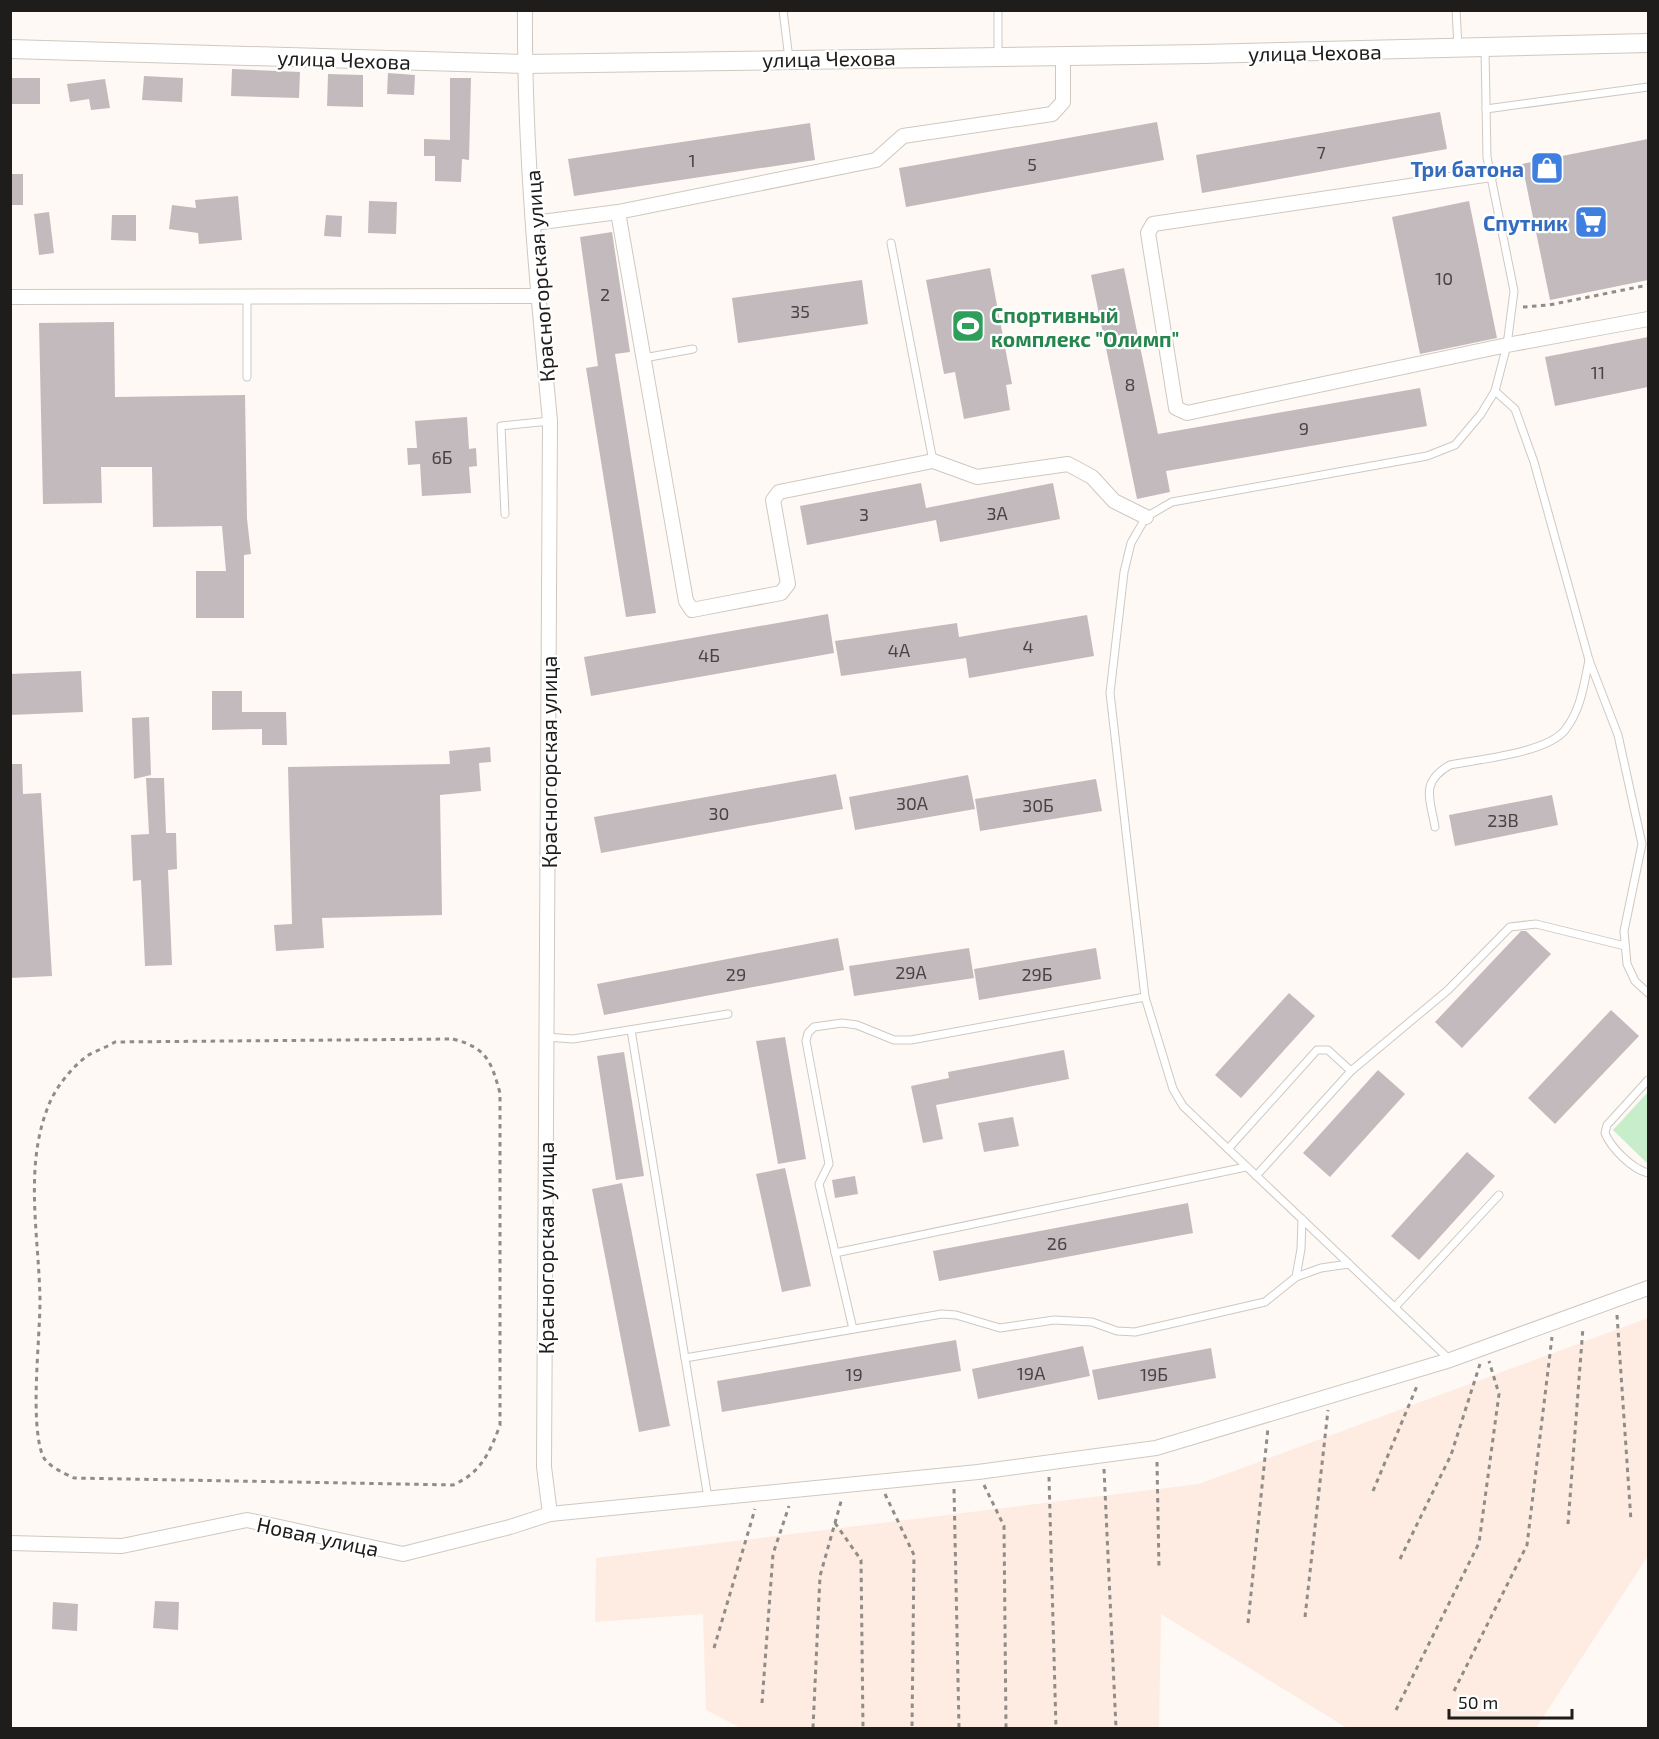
<svg xmlns="http://www.w3.org/2000/svg" width="1659" height="1739" viewBox="0 0 1659 1739" font-family="'Exo 2',sans-serif">
  <style>
    .industrial { fill: #feece2 }
    .green { fill: #c8edcb }
    .building { fill: #c3babd }
    .lines { fill: none; stroke-linecap: round; stroke-linejoin: round }
    .lane-casing { stroke: #cfc8c2; stroke-width: 9 }
    .street-casing { stroke: #cfc8c2; stroke-width: 16 }
    .secondary-casing { stroke: #cfc8c2; stroke-width: 20 }
    .path { stroke: #908d89; stroke-width: 3; stroke-dasharray: 4.5 4.5; stroke-linecap: butt }
    .lane { stroke: #fff; stroke-width: 7 }
    .street { stroke: #fff; stroke-width: 14 }
    .secondary { stroke: #fff; stroke-width: 18 }
    .labels { text-anchor: middle; dominant-baseline: central; stroke-width: 4.5; stroke-linejoin: round; paint-order: stroke }
    .number-label { font-size: 18px; fill: #484444 }
    .street-label { font-size: 21px; fill: #1f1d1b; stroke: #fff }
    .shop-label { font-size: 21px; font-weight: bold; fill: #366cbe; stroke: #fff; text-anchor: end }
    .leisure-label { font-size: 21px; font-weight: bold; fill: #27864d; stroke: #fff; text-anchor: start }
  </style>
  <rect width="100%" height="100%" fill="#fef9f4"/>
  <path class="industrial" d="M1648 1318V1556L1536 1728H1347L1161 1614 1159 1728H741L706 1710 703 1614 595 1622 596 1558 1199 1484Z"/>
  <path class="green" d="M1648 1092V1164L1613 1130Z"/>
  <g class="building">
    <path d="M232 69 300 72 299 98 231 96Z"/>
    <path d="M388 73 415 75 414 95 387 94Z"/>
    <path d="M328 74 363 75V107L327 106Z"/>
    <path d="M144 76 183 78 182 102 142 100Z"/>
    <rect x="10" y="78" width="30" height="26"/>
    <path d="M450 78H471L469 160 462 159 461 182 435 181V156H424V139L450 140Z"/>
    <path d="M105 79 110 108 91 110 89 99 70 102 67 84Z"/>
    <path d="M1440 112 1447 149 1202 193 1196 155Z"/>
    <path d="M1157 122 1164 160 906 207 899 168Z"/>
    <path d="M810 123 815 160 574 196 568 159Z"/>
    <path d="M1648 139V280L1550 300 1522 164Z"/>
    <rect x="10" y="174" width="13" height="31"/>
    <path d="M238 196 242 240 199 244 198 233 169 229 172 205 196 208 195 200Z"/>
    <path d="M369 201 397 202 396 234 368 233Z"/>
    <path d="M1469 201 1497 338 1420 354 1392 217Z"/>
    <path d="M49 212 54 253 39 255 34 214Z"/>
    <path d="M112 215H136V241L111 240Z"/>
    <path d="M326 215 342 216 341 237 324 236Z"/>
    <path d="M612 232 630 352 615 354 656 613 626 617 586 368 598 366 580 237Z"/>
    <path d="M990 268 1012 384 1006 385 1010 410 964 419 955 372 944 374 926 280Z"/>
    <path d="M1124 268 1158 434 1420 388 1427 426 1166 471 1170 492 1137 499 1091 275Z"/>
    <path d="M862 280 868 324 738 343 732 298Z"/>
    <path d="M114 322 115 397 245 395 247 519 251 554 244 555V618H196V571H226L222 526 153 527 152 467H101L102 503 43 504 39 323Z"/>
    <path d="M1648 337V387L1555 406 1545 357Z"/>
    <path d="M467 417 469 449 476 448 477 466 469 467 471 493 422 496 420 464 408 465 407 448H417L415 421Z"/>
    <path d="M921 483 926 508 1053 483 1060 519 940 542 936 520 807 545 800 506Z"/>
    <path d="M828 614 834 653 591 696 584 657Z"/>
    <path d="M1087 615 1094 656 969 678 966 658 841 676 835 641 957 623 959 637Z"/>
    <path d="M81 671 83 712 10 715V674Z"/>
    <path d="M212 691H242V712H286L287 745H262V729L212 730Z"/>
    <path d="M149 717 151 775 134 779 132 718Z"/>
    <path d="M490 747 491 762 479 763 481 791 440 795 442 915 322 918 324 948 276 951 274 925 292 924 288 767 450 764 449 751Z"/>
    <path d="M10 764H22L23 794 41 793 52 976 10 978Z"/>
    <path d="M836 774 843 809 601 853 594 817Z"/>
    <path d="M968 775 975 809 855 830 849 797Z"/>
    <path d="M146 778H164L166 833H176L177 869 168 870 172 965 145 966 141 880 133 881 131 835 149 834Z"/>
    <path d="M1096 779 1102 811 980 831 975 799Z"/>
    <path d="M1552 795 1558 825 1455 846 1449 815Z"/>
    <path d="M1521 931H1526L1551 954 1462 1048 1435 1022Z"/>
    <path d="M838 938 844 970 604 1015 597 984Z"/>
    <path d="M969 948 974 978 854 996 849 966Z"/>
    <path d="M1096 948 1101 979 979 1000 974 969Z"/>
    <path d="M1289 993 1315 1016 1241 1098 1215 1075Z"/>
    <path d="M1611 1010 1639 1036 1555 1124 1528 1098Z"/>
    <path d="M785 1037 806 1159 778 1164 756 1041Z"/>
    <path d="M1064 1050 1069 1079 936 1105 943 1139 923 1143 911 1086 949 1078 948 1072Z"/>
    <path d="M624 1052 644 1176 616 1180 597 1056Z"/>
    <path d="M1378 1070 1405 1094 1330 1177 1303 1153Z"/>
    <path d="M1013 1117 1019 1146 984 1152 978 1123Z"/>
    <path d="M1467 1152 1495 1176 1419 1260 1391 1236Z"/>
    <path d="M785 1168 811 1286 782 1292 756 1174Z"/>
    <path d="M855 1176 858 1194 835 1198 832 1180Z"/>
    <path d="M622 1183 670 1426 639 1432 592 1189Z"/>
    <path d="M1188 1203 1193 1233 939 1281 933 1251Z"/>
    <path d="M956 1340 961 1371 722 1412 717 1381Z"/>
    <path d="M1083 1346 1090 1376 978 1399 972 1369Z"/>
    <path d="M1211 1348 1216 1378 1098 1400 1092 1370Z"/>
    <path d="M155 1601 179 1602 178 1630 153 1628Z"/>
    <path d="M53 1602 78 1604 77 1631 52 1629Z"/>
  </g>
  <g class="lines">
    <defs>
      <g id="lane">
        <path d="M783 10 789 59"/>
        <path d="M998 10V55"/>
        <path d="M1456 10 1458 47"/>
        <path d="M1486 109 1648 87"/>
        <path d="M891 243 933 461"/>
        <path d="M247 297V377"/>
        <path d="M644 358 693 349"/>
        <path d="M1495 391 1515 409 1534 462 1589 660 1618 735 1642 844 1624 931 1627 964 1635 981 1648 993"/>
        <path d="M505 514 501 426 550 421"/>
        <path d="M1435 827C1430 798 1420 782 1450 765 1479 759 1547 753 1565 730 1581 710 1584 684 1589 660"/>
        <path d="M631 1030 708 1498"/>
        <path d="M546 1037 573 1039 728 1014"/>
        <path d="M1351 1071 1448 990 1510 927 1536 924 1625 946"/>
        <path d="M1648 1080 1607 1125 1605 1133C1611 1148 1632 1169 1648 1173"/>
        <path d="M1228 1149 1317 1050H1328L1351 1071 1256 1176"/>
        <path d="M835 1253 1246 1167"/>
        <path d="M1296 1277 1301 1249 1302 1219"/>
        <path d="M1395 1307 1499 1195"/>
        <path d="M853 1329 819 1184 829 1164 806 1041 808 1033 814 1027 842 1023 857 1025 894 1040H911L1145 997"/>
        <path d="M685 1358 942 1314 956 1315 1000 1328 1054 1320 1092 1322 1117 1331 1135 1332 1265 1302 1296 1277 1321 1268 1349 1264"/>
        <path d="M1450 1360 1183 1106 1173 1089 1145 997 1110 693 1124 572 1131 543 1146 517 1172 502 1427 456 1455 445 1481 414 1495 391 1507 345 1514 291 1487 157 1485 49"/>
      </g>
      <g id="street">
        <path d="M525 10C524 147 537 285 550 421L544 1467 550 1514"/>
        <path d="M1491 174 1153 224 1148 233 1176 408 1187 413 1507 345 1648 319"/>
        <path d="M618 212 876 160 903 136 1052 114 1063 102V56"/>
        <path d="M534 223 618 212 686 601 692 610 781 593 788 584 773 500 779 492 933 461 977 477 1068 464 1092 477 1114 501 1146 517"/>
        <path d="M10 297 538 296"/>
        <path d="M10 1543 122 1546 247 1520 403 1554 510 1527 550 1514 978 1472 1156 1448 1450 1360 1648 1288"/>
      </g>
      <path id="secondary" d="M10 49 524 64 1203 54 1648 43"/>
    </defs>
    <use href="#lane" class="lane-casing"/>
    <use href="#street" class="street-casing"/>
    <use href="#secondary" class="secondary-casing"/>
    <g class="path">
      <path d="M1523 307 1549 305 1648 285"/>
      <path d="M453 1039C487 1048 491 1061 500 1093V1425C490 1452 481 1473 453 1485L74 1478C64 1473 46 1466 42 1454 30 1418 40 1341 40 1300 39 1235 23 1164 50 1102 57 1086 73 1066 87 1056 95 1051 107 1047 115 1042Z"/>
      <path d="M1617 1315 1631 1521"/>
      <path d="M1157 1462 1159 1569"/>
      <path d="M1104 1469 1116 1728"/>
      <path d="M1049 1477 1056 1728"/>
      <path d="M984 1485 1004 1526 1006 1728"/>
      <path d="M954 1489 959 1728"/>
      <path d="M1373 1491 1417 1386"/>
      <path d="M885 1494 914 1555 912 1728"/>
      <path d="M835 1523 861 1560 863 1728"/>
      <path d="M1568 1524 1583 1327"/>
      <path d="M1400 1559 1451 1455 1480 1364"/>
      <path d="M1305 1617 1328 1410"/>
      <path d="M1248 1623 1268 1428"/>
      <path d="M714 1648 755 1509"/>
      <path d="M1454 1691 1527 1545 1552 1337"/>
      <path d="M762 1703 773 1554 789 1506"/>
      <path d="M1396 1710 1479 1543 1499 1394 1489 1361"/>
      <path d="M813 1728 820 1576 842 1498"/>
    </g>
    <use href="#lane" class="lane"/>
    <use href="#street" class="street"/>
    <use href="#secondary" class="secondary"/>
  </g>
  <defs>
    <symbol id="shop-square" viewBox="-11 -11 22 22"><rect x="-9" y="-9" width="18" height="18" rx="4" fill="#3f7fe0" stroke="#fff"/><path d="M-5-2.5h2.3a2.7 3.5 0 0 1 5.4 0H5L5.5 6h-11ZM-1.5-2.5h3a1.5 2.3 0 0 0-3 0Z" fill="#fff"/></symbol>
    <symbol id="supermarket-square" viewBox="-11 -11 22 22"><rect x="-9" y="-9" width="18" height="18" rx="4" fill="#3f7fe0" stroke="#fff"/><path d="M-6-5.5h2.5l.6 2H6L4.5 2H-2.5L-4.4-4H-6ZM-1.5 3.2a1.3 1.3 0 1 0 .1 0ZM3 3.2a1.3 1.3 0 1 0 .1 0Z" fill="#fff"/></symbol>
    <symbol id="stadium-square" viewBox="-11 -11 22 22"><rect x="-9" y="-9" width="18" height="18" rx="4" fill="#2e9e5b" stroke="#fff"/><path d="M0-5a6.5 5 0 1 0 0 10a6.5 5 0 1 0 0-10ZM-3.5-1.8h7v3.6h-7Z" fill="#fff"/></symbol>
  </defs>
  <g fill-rule="evenodd">
    <use href="#shop-square" x="1528" y="149" width="38" height="38"/>
    <use href="#supermarket-square" x="1572" y="203" width="38" height="38"/>
    <use href="#stadium-square" x="949" y="307" width="38" height="38"/>
  </g>
  <g class="labels">
    <g class="number-label">
      <text x="1321" y="152">7</text>
      <text x="692" y="160">1</text>
      <text x="1032" y="164">5</text>
      <text x="1444" y="278">10</text>
      <text x="605" y="294">2</text>
      <text x="800" y="311">35</text>
      <text x="1598" y="372">11</text>
      <text x="1130" y="384">8</text>
      <text x="1304" y="428">9</text>
      <text x="442" y="457">6Б</text>
      <text x="997" y="513">3А</text>
      <text x="864" y="514">3</text>
      <text x="1028" y="646">4</text>
      <text x="899" y="650">4А</text>
      <text x="709" y="655">4Б</text>
      <text x="912" y="803">30А</text>
      <text x="1038" y="805">30Б</text>
      <text x="719" y="813">30</text>
      <text x="1503" y="820">23В</text>
      <text x="911" y="972">29А</text>
      <text x="736" y="974">29</text>
      <text x="1037" y="974">29Б</text>
      <text x="1057" y="1243">26</text>
      <text x="1031" y="1373">19А</text>
      <text x="854" y="1374">19</text>
      <text x="1154" y="1374">19Б</text>
    </g>
    <g class="street-label">
      <text transform="translate(1315 52) rotate(-1)">улица Чехова</text>
      <text transform="translate(829 58) rotate(-1)">улица Чехова</text>
      <text transform="translate(344 59) rotate(2)">улица Чехова</text>
      <text transform="translate(539 276) rotate(-94)">Красногорская улица</text>
      <text transform="translate(548 762) rotate(-90)">Красногорская улица</text>
      <text transform="translate(545 1248) rotate(-90)">Красногорская улица</text>
      <text transform="translate(318 1536) rotate(12)">Новая улица</text>
    </g>
    <g class="shop-label">
      <text x="1524" y="168">Три батона</text>
      <text x="1568" y="222">Спутник</text>
    </g>
    <g class="leisure-label">
      <text x="991" y="314">Спортивный<tspan x="991" dy="24">комплекс "Олимп"</tspan></text>
    </g>
  </g>
  <rect width="1659" height="1739" fill="none" stroke="#1f1d1b" stroke-width="24"/>
  <path d="M1449 1709v9h123v-9" fill="none" stroke="#1f1d1b" stroke-width="3"/>
  <text x="1458" y="1709" font-size="18" fill="#1f1d1b" stroke="#ffffff" stroke-width="4.5" paint-order="stroke">50 m</text>
</svg>
